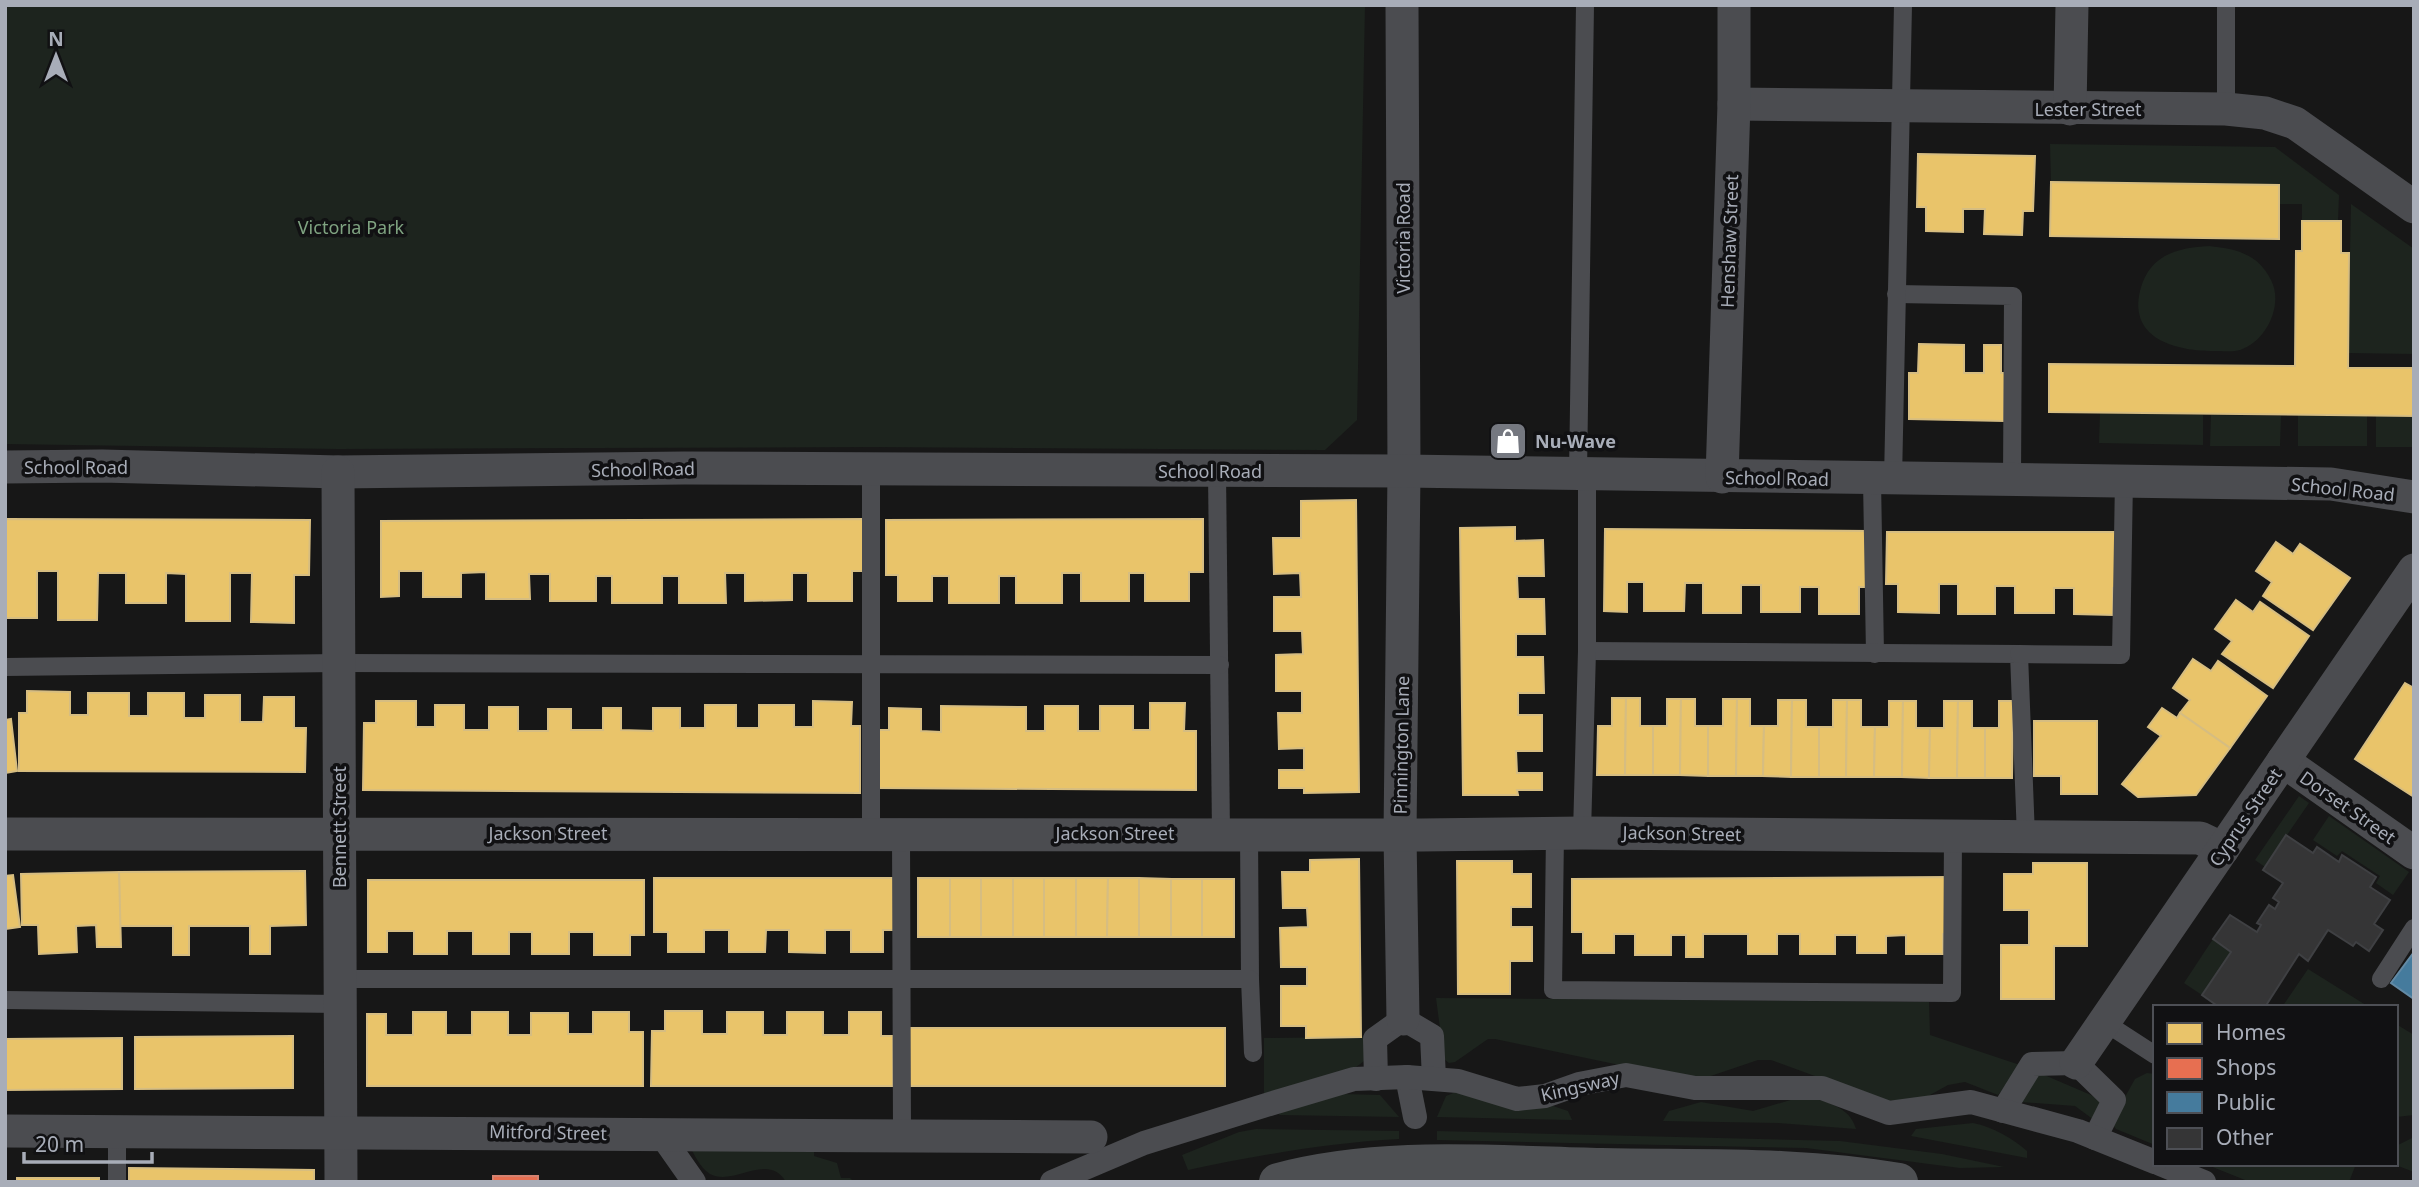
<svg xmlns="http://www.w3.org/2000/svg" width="2419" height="1187" viewBox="0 0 2419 1187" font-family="'Noto Sans',sans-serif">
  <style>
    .green { fill: #1d241e }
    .homes { fill: #e9c46a; stroke: #d6bd81; stroke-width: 2 }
    .shops { fill: #e76f51; stroke: #d48270; stroke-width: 2 }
    .public { fill: #457b9d; stroke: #638aa5; stroke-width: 2 }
    .building { fill: #353536; stroke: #3f4043; stroke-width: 2 }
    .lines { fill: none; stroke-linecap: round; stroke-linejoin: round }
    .service { stroke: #4b4c50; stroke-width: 18 }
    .pedestrian { stroke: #4b4c50; stroke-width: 24 }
    .minor { stroke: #4b4c50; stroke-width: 33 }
    .primary { stroke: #4d4f52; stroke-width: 38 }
    .labels { text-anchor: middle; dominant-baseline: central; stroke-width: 7; stroke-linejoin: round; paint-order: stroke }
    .street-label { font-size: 18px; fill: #a8adb8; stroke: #111113 }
    .park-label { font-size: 18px; fill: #7fa381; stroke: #111113 }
    .poi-label { font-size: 18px; font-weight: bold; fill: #a8adb8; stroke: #111113; text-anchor: start }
  </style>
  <rect width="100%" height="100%" fill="#171717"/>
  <g class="green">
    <path d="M5 5H1365L1357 420 1325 450 873 447 338 449 5 444Z"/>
    <path d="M2050 144 2275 147 2339 195 2338 221H2302V204H2279V185L2051 182Z"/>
    <path d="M2351 204 2414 249V354L2348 353Z"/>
    <path d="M2209 246C2237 249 2258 254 2271 280 2284 305 2266 342 2240 350 2234 352 2224 351 2218 351 2180 352 2128 341 2140 291 2149 255 2176 248 2209 246Z"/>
    <path d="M2100 413 2203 415V445L2099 443Z"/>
    <path d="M2211 415 2281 416 2280 446H2210Z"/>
    <path d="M2298 415 2367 416V446H2298Z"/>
    <rect x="2376" y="416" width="38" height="31"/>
    <path d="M2299 796 2309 803 2265 867 2255 860Z"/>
    <path d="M2329 816 2409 872 2393 895 2376 883 2380 876 2342 851 2337 856 2313 840Z"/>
    <path d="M2213 939 2231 952 2202 995 2184 983Z"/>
    <path d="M2308 969 2369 1007H2282Z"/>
    <path d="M1436 998 1929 1002 1930 1035 2023 1066 1998 1095 1965 1082 1948 1085 1921 1100 1883 1101 1771 1060H1758L1696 1081 1495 1039H1488L1455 1062 1449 1063 1444 1059Z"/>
    <path d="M2396 1024 2414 1035V1115L2396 1117Z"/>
    <path d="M1365 1037 1364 1061C1338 1083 1295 1088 1264 1096V1038Z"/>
    <path d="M2035 1071 2105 1101 2094 1120 2075 1106 2020 1102Z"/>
    <path d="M2147 1073 2155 1074V1145L2116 1129 2111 1122 2135 1079Z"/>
    <path d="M1456 1092 1547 1104 1568 1111 1572 1120 1437 1117 1446 1096Z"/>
    <path d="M1342 1094 1380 1095 1399 1117 1279 1115 1281 1111Z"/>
    <path d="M1804 1096C1824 1101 1850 1106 1856 1129L1778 1123 1663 1121 1669 1111 1701 1102 1753 1111Z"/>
    <path d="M1973 1123C1993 1127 2012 1138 2027 1151V1158L1911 1136 1916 1129Z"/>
    <path d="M1256 1129 1399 1131V1139C1327 1143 1259 1155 1188 1170L1182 1155 1239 1132Z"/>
    <path d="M1437 1131 1840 1141 1942 1154 2004 1167 1960 1168 1806 1148 1437 1140Z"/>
    <path d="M2414 1137V1172L2393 1164H2396V1146Z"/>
    <path d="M688 1143 814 1144V1156L837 1163 841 1178H850L854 1182H786C768 1151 734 1187 710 1174 700 1168 693 1152 688 1143Z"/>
    <path d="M2205 1164H2356L2349 1182H2250Z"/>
  </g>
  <g class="homes">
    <path d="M1918 154 2035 156 2033 211H2023L2022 235 1984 234 1985 209H1963V232L1926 231V207H1917Z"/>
    <path d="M2051 182 2279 185V239L2050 236Z"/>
    <path d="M2302 221H2341V253H2349L2348 368H2414V416L2049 412V364L2295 366 2296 251H2302Z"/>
    <path d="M1919 344 1964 345V373H1984V345H2001V373H2005L2004 421 1909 419V373H1918Z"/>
    <path d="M1356 500 1359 792 1304 793V788H1279V770H1304V748L1279 749 1278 713H1302V691H1276V655L1303 654 1302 631H1274V597H1301L1300 573 1274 574 1273 538H1301V501Z"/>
    <path d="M5 519 310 520 309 575H294V623L251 622 252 573H230V621H186V574L166 573V603H126V573H98L97 620H58V571H37V618H5Z"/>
    <path d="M866 519V571H852V601H808V573H792V600L745 601V573H725L726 603H679V576H662V603H612V576H596V601H550V574H529L530 599H486V572L461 573V597H423V571H399V596L381 597V521Z"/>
    <path d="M1203 519V572H1189V601H1145V573H1129V601H1081V573H1062V603H1016V576H999V603H949V576H932V601H898V575H886V520Z"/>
    <path d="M1515 527V541L1543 540 1544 576H1517L1518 599H1544L1545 634H1516V657H1543L1544 693H1518V715H1542V751H1516L1517 773H1542V790H1517L1518 795H1463L1460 528Z"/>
    <path d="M1605 529 1868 531V587H1859V614H1819V587H1800V612H1761V585H1741V613H1703V583H1685L1684 611H1644V582H1627V612L1604 611Z"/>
    <path d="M1887 532H2121V588H2113V615L2074 614V588H2054V613H2015V586H1995V614H1958V584H1939V613L1898 612V584H1886Z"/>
    <path d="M2276 542 2293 554 2300 544 2350 578 2313 630 2263 596 2272 582 2256 571Z"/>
    <path d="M2236 600 2253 612 2260 602 2309 636 2273 688 2222 654 2232 641 2215 629Z"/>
    <path d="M2193 659 2211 671 2218 661 2267 696 2230 748 2180 713 2190 700 2173 688Z"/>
    <path d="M2405 683 2414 688V797L2355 759Z"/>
    <path d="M27 691 70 692V715H88V693H129V716H148V693H184V718H205V695H240V722H263L264 697H294V728H306L305 772 19 771V713H27Z"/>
    <path d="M1612 698H1626L1625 775H1597L1598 726H1612Z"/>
    <path d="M1626 698H1640V726H1653V775H1625Z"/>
    <path d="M1667 699H1681L1680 775H1653V726H1667Z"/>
    <path d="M1681 699H1695V726H1708V776L1680 775Z"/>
    <path d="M1723 699H1737L1736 776H1708V726H1723Z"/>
    <path d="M1737 699H1750V726H1764L1763 776H1736Z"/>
    <path d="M1778 700H1792L1791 777 1763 776 1764 726H1778Z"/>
    <path d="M1792 700H1806V727H1819V777H1791Z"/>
    <path d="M1833 700H1847L1846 777H1819V727H1833Z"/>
    <path d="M1847 700H1861V727H1875L1874 777H1846Z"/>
    <path d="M376 701H416V727H435V705H464V730H489V707H518V731H548V709H571V730H603V708H621V730L653 731V708H680V728H705V705H736V728H759V705H794V727H813V701L852 702 851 726H860V793L363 790 364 723H376Z"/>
    <path d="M1889 701H1903L1902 777H1874L1875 727H1889Z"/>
    <path d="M1903 701H1916V728H1930L1929 778 1902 777Z"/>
    <path d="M1944 701H1958L1957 778H1929L1930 728H1944Z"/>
    <path d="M1958 701H1972V728H1985V778H1957Z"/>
    <path d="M1999 701H2013L2012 778H1985V728H1999Z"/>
    <path d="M1150 703H1185L1184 731H1196V790L877 788V730H889V708L921 709V731L941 732V706L1026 707V731H1045V706H1078V731H1100V706H1133V730H1150Z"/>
    <path d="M2162 708 2177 718 2180 713 2230 748 2196 795 2138 797 2122 784 2161 736 2148 727Z"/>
    <path d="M11 719 17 771 5 773V720Z"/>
    <path d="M2034 721H2097V794H2061V776H2034Z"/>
    <path d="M1359 859 1361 1037 1306 1038V1026H1281V986H1307V967H1281L1280 928 1308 927 1307 908H1283L1282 872H1310V860Z"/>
    <path d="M1457 861H1512V874H1531V907H1511V927H1532V961H1510V994H1458Z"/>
    <path d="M2033 863H2087V946H2054V999H2001V945H2029V910H2004V874H2033Z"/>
    <path d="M305 871 306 925 270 926V954H250V926H189V955H173V926H120L119 872Z"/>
    <path d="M119 872 121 947H97L96 925 76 926 77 952 39 954 38 925H22L21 874Z"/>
    <path d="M13 875 20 927 5 929V876Z"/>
    <path d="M1950 877V934H1943V954H1906V935L1886 936V953H1857V935H1835V954H1800V934H1777V954H1748V934H1703V957H1686V935H1671V955H1635V934H1614V953H1583V932H1572V879Z"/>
    <path d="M654 878H896L895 930H883V952H851V930H825V953L789 952V930H766L765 952H729V930H704V952H668V932H654Z"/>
    <rect x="918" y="878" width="32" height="59"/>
    <rect x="950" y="878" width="31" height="59"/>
    <rect x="981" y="878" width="32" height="59"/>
    <rect x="1013" y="878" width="31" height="59"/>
    <rect x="1044" y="878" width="32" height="59"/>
    <path d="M1076 878H1108L1107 937H1076Z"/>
    <path d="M1108 878H1139V937H1107Z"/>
    <path d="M1139 878 1171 879V937H1139Z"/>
    <rect x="1171" y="879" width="31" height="58"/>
    <rect x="1202" y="879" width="32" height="58"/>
    <path d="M368 880H644V935H630V955H594V932H569V954H532V932H509V954H473V931H447V954H414V931H387V952H368Z"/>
    <path d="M665 1011H702V1034H727V1012H763V1035H787V1012H823V1035H849V1012H881V1036H893V1086H651L652 1031H665Z"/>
    <path d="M413 1012H446V1035H472V1012H508V1035H531V1013H568V1034H593V1012H629V1032H643V1086H367V1014H386V1035H413Z"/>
    <rect x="909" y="1028" width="316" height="58"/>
    <path d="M293 1036V1088L135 1089V1037Z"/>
    <path d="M122 1038V1089L5 1090V1039Z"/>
    <path d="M129 1168 314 1170V1182H129Z"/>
    <rect x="17" y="1178" width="82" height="4"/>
  </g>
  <g class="shops">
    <rect x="493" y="1176" width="45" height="6"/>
    <rect x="617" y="1181" width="39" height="1"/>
  </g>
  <path class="public" d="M2414 952V999L2391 983Z"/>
  <path class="building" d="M2286 835 2313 853 2317 847 2339 862 2342 855 2376 877 2370 887 2390 900 2374 924 2383 930 2369 951 2356 942 2353 946 2328 930 2308 961 2299 954 2265 1007H2219L2202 995 2231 952 2213 939 2230 915 2257 932 2261 925 2257 923 2269 905 2275 909 2279 902 2273 898 2283 883 2263 870Z"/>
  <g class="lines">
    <g class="service">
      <path d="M2226 109V5"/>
      <path d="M1896 294 2013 296 2012 479"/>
      <path d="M1217 472 1221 834"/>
      <path d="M1578 473 1585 5"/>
      <path d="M1872 480 1875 654"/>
      <path d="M1893 480 1903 5"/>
      <path d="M1587 651 2019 654 2026 837"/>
      <path d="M2019 654 2121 655 2124 480"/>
      <path d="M5 667 339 663 1220 665"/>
      <path d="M871 833V469"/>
      <path d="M901 833 902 1135"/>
      <path d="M1249 833 1250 979"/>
      <path d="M1555 833 1553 990 1952 993 1953 836"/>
      <path d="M1582 833 1587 651V474"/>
      <path d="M341 979H1250L1253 1053"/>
      <path d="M2381 979 2414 928"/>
      <path d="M5 1000 341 1004"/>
      <path d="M2104 1022 2155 1055"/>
      <path d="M117 1182V1129"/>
    </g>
    <g class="pedestrian">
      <path d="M1407 1077 1415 1117"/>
      <path d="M1376 1079 1375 1039 1403 1019 1432 1036 1434 1079"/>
      <path d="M2003 1111 2032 1064 2076 1063 2114 1100 2095 1138"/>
      <path d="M666 1142 694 1182"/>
      <path d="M2160 1164 2204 1182"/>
      <path d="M1052 1182 1144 1143 1273 1103 1354 1079 1407 1077 1458 1081 1517 1099 1545 1096 1579 1084 1626 1075 1695 1088H1822L1889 1113 1971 1102 2078 1131 2155 1162"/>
    </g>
    <g class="minor">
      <path d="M1402 5 1404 471 1400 835 1403 1019"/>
      <path d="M1734 104 2226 109 2265 113 2295 123 2414 207"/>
      <path d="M2070 109 2072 5"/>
      <path d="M5 467 102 466 338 472 684 468 1404 471 2331 484 2414 497"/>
      <path d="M338 472 341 1182"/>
      <path d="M1722 477 1734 104V5"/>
      <path d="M2283 761 2414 853"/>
      <path d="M5 834 1421 835 1582 833 2200 838 2223 849"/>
      <path d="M2076 1063 2414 570"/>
      <path d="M5 1131 1091 1137"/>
    </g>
    <path class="primary" d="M1278 1182C1383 1154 1494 1165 1602 1167 1700 1169 1801 1165 1899 1182"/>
  </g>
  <defs>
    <symbol id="shop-square" viewBox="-11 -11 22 22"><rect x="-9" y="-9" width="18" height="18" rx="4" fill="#757880" stroke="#111113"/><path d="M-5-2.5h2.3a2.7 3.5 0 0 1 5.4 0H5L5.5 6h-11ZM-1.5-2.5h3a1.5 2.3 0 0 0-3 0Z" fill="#fff"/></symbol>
  </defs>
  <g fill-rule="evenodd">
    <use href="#shop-square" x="1486" y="419" width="44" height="44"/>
  </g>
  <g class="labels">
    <g class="street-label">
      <text x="2088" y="109">Lester Street</text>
      <text transform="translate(1403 238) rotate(-90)">Victoria Road</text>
      <text transform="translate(1729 241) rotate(-88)">Henshaw Street</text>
      <text x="76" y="467">School Road</text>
      <text transform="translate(643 469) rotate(-1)">School Road</text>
      <text x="1210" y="471">School Road</text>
      <text transform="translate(1777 478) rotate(1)">School Road</text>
      <text transform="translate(2343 489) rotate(6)">School Road</text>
      <text transform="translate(1401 745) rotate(-89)">Pinnington Lane</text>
      <text transform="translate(2348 807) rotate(35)">Dorset Street</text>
      <text transform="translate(2245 817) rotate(-56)">Cyprus Street</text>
      <text transform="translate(339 827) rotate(-90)">Bennett Street</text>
      <text x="548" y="833">Jackson Street</text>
      <text x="1115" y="833">Jackson Street</text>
      <text transform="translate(1682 833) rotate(1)">Jackson Street</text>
      <text transform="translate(1580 1086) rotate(-13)">Kingsway</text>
      <text transform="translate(548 1132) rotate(1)">Mitford Street</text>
    </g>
    <g class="park-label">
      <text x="351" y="227">Victoria Park</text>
    </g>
    <g class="poi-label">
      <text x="1535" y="441">Nu-Wave</text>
    </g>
  </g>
  <rect width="2419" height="1187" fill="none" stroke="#a8adb8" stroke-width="14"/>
  <rect x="2153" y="1005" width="245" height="161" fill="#111113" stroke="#4d4f55" stroke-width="2"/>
  <rect x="2167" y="1023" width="35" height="21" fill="#e9c46a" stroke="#4d4f55" stroke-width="2"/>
  <text x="2216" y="1040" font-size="21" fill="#a8adb8">Homes</text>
  <rect x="2167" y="1058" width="35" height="21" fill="#e76f51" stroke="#4d4f55" stroke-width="2"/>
  <text x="2216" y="1075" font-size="21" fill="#a8adb8">Shops</text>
  <rect x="2167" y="1092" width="35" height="21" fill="#457b9d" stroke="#4d4f55" stroke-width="2"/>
  <text x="2216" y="1110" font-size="21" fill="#a8adb8">Public</text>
  <rect x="2167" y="1128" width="35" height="21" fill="#353536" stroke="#4d4f55" stroke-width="2"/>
  <text x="2216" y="1145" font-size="21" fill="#a8adb8">Other</text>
  <g transform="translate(56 56)" stroke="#111113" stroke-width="5" paint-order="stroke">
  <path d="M0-5L12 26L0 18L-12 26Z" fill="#a8adb8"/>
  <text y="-10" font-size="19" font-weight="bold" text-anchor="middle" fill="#a8adb8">N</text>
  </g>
  <path d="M24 1152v10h128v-10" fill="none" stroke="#a8adb8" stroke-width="3.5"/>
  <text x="35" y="1152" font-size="21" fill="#a8adb8" stroke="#111113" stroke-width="5" paint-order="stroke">20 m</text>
</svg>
